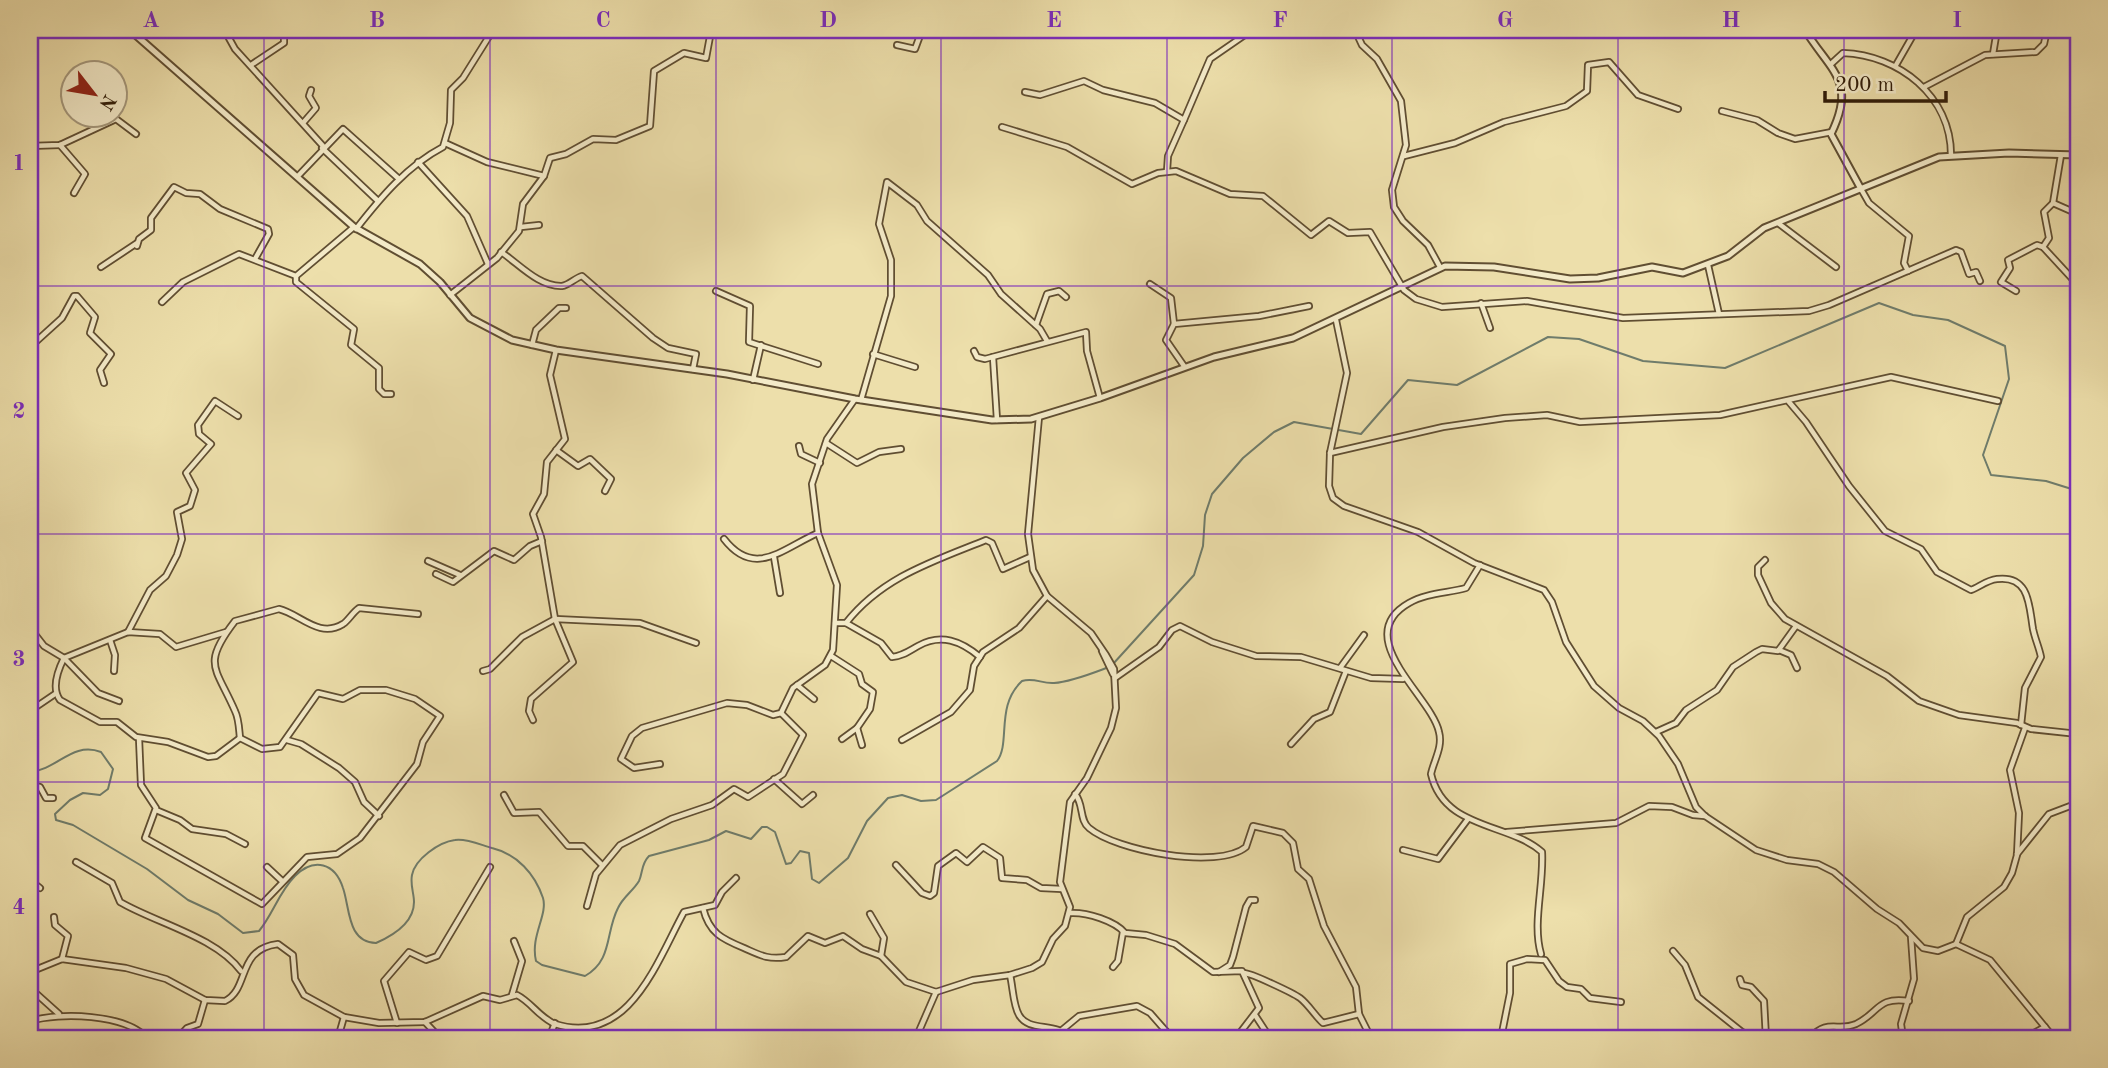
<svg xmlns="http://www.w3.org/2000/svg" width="2108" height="1068" viewBox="0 0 2108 1068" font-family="'Old Standard TT',serif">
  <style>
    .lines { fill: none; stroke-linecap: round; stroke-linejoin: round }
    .stream { stroke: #6f7c6b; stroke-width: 2 }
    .minor-casing { stroke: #604e32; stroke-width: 8 }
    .tertiary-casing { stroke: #604e32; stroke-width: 9 }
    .minor { stroke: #f3eac8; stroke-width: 4.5 }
    .tertiary { stroke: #f3eac8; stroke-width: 5 }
    .grid { fill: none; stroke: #7b2cbf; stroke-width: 2; stroke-opacity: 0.55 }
    .neatline { fill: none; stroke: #7b2cbf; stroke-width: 2.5 }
    .grid-label { font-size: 23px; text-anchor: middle; font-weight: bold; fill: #7b2cbf }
  </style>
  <rect width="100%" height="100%" fill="#eddfab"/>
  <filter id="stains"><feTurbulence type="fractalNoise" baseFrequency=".00286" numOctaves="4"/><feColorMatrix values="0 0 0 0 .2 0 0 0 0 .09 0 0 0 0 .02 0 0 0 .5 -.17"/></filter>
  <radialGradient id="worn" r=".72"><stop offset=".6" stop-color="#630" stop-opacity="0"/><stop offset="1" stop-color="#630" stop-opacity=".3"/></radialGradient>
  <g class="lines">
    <g class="stream">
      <path d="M1113 664 1194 575 1203 546 1205 515 1212 494 1243 458 1274 432 1294 422 1361 434 1408 380 1457 385 1548 337 1579 339 1643 361 1725 368 1879 303 1913 315 1948 320 2005 346 2009 379 1983 455 1991 475 2046 481 2078 491"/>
      <path d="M30 772C57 770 72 741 101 752L113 769 108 789 100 795 83 793 70 800 55 814 56 820 73 825 147 869 188 900 218 914 243 933 259 931C273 914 279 892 295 876 314 857 335 863 343 888 350 908 347 942 376 943 392 936 414 923 414 902 414 893 410 885 412 875 415 859 439 842 455 840 466 838 481 845 492 848 517 854 535 874 543 898 548 915 530 936 536 961L542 965 585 976C613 960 605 933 618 908 623 897 633 891 639 881 643 872 641 864 649 856L709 840 726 831 751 839 762 827H767L775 832 786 864 791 863 800 851 809 853 812 879 819 883 848 858 867 821 888 798 902 795 921 801 936 800 997 761C1011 743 995 706 1022 681 1034 677 1042 684 1054 683 1071 682 1093 673 1109 667"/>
    </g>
    <defs>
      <g id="minor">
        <path d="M217 30 225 31 235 49 323 146"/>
        <path d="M1355 30 1362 45 1377 59 1401 101 1406 145 1392 190 1394 207 1403 221 1428 245 1440 267"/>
        <path d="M897 45 915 49 922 30"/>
        <path d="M1993 54 1997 30"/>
        <path d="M1831 64 1843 53C1899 55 1951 96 1951 155"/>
        <path d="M251 65 284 43V30"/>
        <path d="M1896 65 1916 30"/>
        <path d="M1924 87 1985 55 2036 52 2044 44 2047 30"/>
        <path d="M1025 92 1040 95 1084 81 1103 90 1155 103 1184 120 1168 156 1167 171"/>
        <path d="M1722 111 1757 120 1778 133 1795 139 1832 132"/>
        <path d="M1184 120 1210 59 1252 30"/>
        <path d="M303 123 316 108 309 96 311 90"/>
        <path d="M1002 127 1067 147 1132 184 1158 173 1176 171 1230 194 1263 196 1311 235 1329 221 1348 233 1370 232 1404 290 1416 299 1442 307 1527 301 1623 318 1809 311 1829 305 1956 250 1961 252 1969 274 1976 272 1980 281"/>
        <path d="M445 143 487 162 544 176"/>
        <path d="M60 145 85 174 74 193"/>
        <path d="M30 146 60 145 116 119 136 134"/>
        <path d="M322 148 378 201"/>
        <path d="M1404 156 1455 143 1504 122 1566 106 1587 91 1588 65 1609 62 1638 95 1678 109"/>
        <path d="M418 162 467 216 488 264"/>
        <path d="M298 176 343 129 399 179"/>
        <path d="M1861 189 1869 203 1909 236 1904 263 1908 271"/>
        <path d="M2053 203 2078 214"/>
        <path d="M1778 223 1836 267"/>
        <path d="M521 227 539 225"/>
        <path d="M356 229C381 197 407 166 443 147L450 123 451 90 463 78 493 30"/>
        <path d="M137 246 139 239 151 230V218L174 187 186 193 200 194 220 209 268 229 269 234 255 259"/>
        <path d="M2043 247 2078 285"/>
        <path d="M501 252C519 264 539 287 562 286 569 285 575 278 582 276L653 338 668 348 696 354 693 369"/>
        <path d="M1708 265 1719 314"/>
        <path d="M101 267 137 243"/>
        <path d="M296 276V282L354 329 351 345 379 368V389L384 394H391"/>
        <path d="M1150 284 1171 298 1174 324"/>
        <path d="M716 291 750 306 749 342 818 364"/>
        <path d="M2016 291 2001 282 2010 268 2008 260 2037 245 2043 247 2049 238 2044 212 2053 203 2061 155"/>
        <path d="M450 295 497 258 519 231 523 204 544 176 550 158 566 154 593 139 616 140 650 126 654 71 684 53 706 58 711 31"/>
        <path d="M162 302 183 282 239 254 296 276 354 227"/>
        <path d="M1481 303 1490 328"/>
        <path d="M1336 320 1347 373 1330 453 1329 486 1333 498 1344 506 1418 532 1474 563 1544 590 1552 602 1566 642 1594 686 1619 708 1643 721 1659 736 1678 764 1696 807 1705 816 1756 850 1787 860 1818 864 1834 872 1877 909 1899 923 1923 948 1938 951 1956 944 1990 960 2054 1038"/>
        <path d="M1036 325 1047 294 1059 291 1066 297"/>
        <path d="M30 336 34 344"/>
        <path d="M532 345 536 330 559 308H566"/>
        <path d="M30 347 62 318 74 296H77L95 317 90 333 111 354 100 370 104 383"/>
        <path d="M974 351 977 357 985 359 1086 332 1087 351 1100 398"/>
        <path d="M873 354 915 367"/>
        <path d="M993 357 997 420"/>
        <path d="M1184 366 1166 340 1174 324 1259 316 1309 306"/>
        <path d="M753 380 761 345"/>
        <path d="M861 400 891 296V260L879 224 887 182 917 205 927 221 988 275 1001 294 1040 329 1047 341"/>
        <path d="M1789 402 1806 422 1849 486 1885 531 1921 549 1937 572 1971 590C1979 587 1987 580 1997 579 2030 575 2029 606 2033 629 2035 639 2039 647 2041 657L2025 688 2021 725"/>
        <path d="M826 443 857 463 879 452 901 449"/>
        <path d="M799 446 801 454 820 463"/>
        <path d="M556 450 578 466 590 459 611 479 605 491"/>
        <path d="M1330 453 1443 427 1505 418 1547 415 1580 422 1720 415 1891 377 1998 401"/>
        <path d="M724 539C755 579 783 548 818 533"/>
        <path d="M774 557 780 593"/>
        <path d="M1765 560 1758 567V575L1771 603 1785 619 1887 676 1919 701 1959 715 2017 723 2031 729 2078 734"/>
        <path d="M428 561 460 575"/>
        <path d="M1480 565 1466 588C1448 593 1426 593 1409 603 1349 637 1432 697 1439 732 1443 747 1434 760 1431 774 1444 830 1508 822 1542 852 1544 886 1532 923 1541 954"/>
        <path d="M436 574 453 582 494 551 514 560 530 546 542 541"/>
        <path d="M835 623H846C882 577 934 561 986 540L992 543 1003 569 1030 557"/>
        <path d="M846 623 881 643 892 657C903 656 909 651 918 646 941 633 961 641 980 657"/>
        <path d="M30 628 44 646 64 658C58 670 51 688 60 700L100 722H117L136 737 168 742 208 757 216 756 240 738 262 749 280 747 318 693 343 699 360 690H386L415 699 440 716 423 742 417 764 360 838 337 854 307 857 262 904 145 838 156 808 141 785 139 738"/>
        <path d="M128 632 150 590 166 576 177 555 182 539 177 512 190 506 195 490 186 473 211 444 199 434 198 425 215 401 238 416"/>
        <path d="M110 640 115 655 114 671"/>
        <path d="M1779 650 1791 655 1797 668"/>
        <path d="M1102 651 1113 674"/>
        <path d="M831 656 859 674 862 684 873 692 870 709 857 728 862 745"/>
        <path d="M1340 668 1364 635"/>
        <path d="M483 671 490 669 522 637 555 619 640 623 696 643"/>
        <path d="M1115 678 1159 647 1172 630 1180 626 1212 642 1256 656 1301 657 1371 678 1403 679"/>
        <path d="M797 685 814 699"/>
        <path d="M119 701 98 693 64 658 128 632 160 634 176 647 226 632"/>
        <path d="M30 711 55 694"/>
        <path d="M533 720 529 711 531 699 573 662 555 619 541 537 533 514 544 494 547 462 565 439 550 375 556 350"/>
        <path d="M1656 732 1676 723 1686 710 1717 690 1733 667 1756 652 1762 649 1778 651 1796 626"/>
        <path d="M240 738C239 729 239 719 235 711 216 667 201 665 235 621L279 609C300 614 319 639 343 624 349 620 352 613 359 608L418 614"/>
        <path d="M842 739 857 728"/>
        <path d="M287 740 301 744 339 768 355 782 364 802 379 816"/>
        <path d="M902 740 951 712 970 690 974 666 983 652 1019 628 1047 596"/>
        <path d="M1291 744 1314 719 1330 712 1346 671"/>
        <path d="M660 764 634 768 621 759 632 736 642 728 727 703 747 705 773 715 781 713 793 688 825 665 833 650 837 585 818 533 812 484 827 439 855 399"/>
        <path d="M774 779 802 804 813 795"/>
        <path d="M30 785 40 787 46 798H53"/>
        <path d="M1075 794C1084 804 1079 820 1089 828 1116 851 1218 870 1246 847L1253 826 1283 833 1293 843 1298 869 1309 879 1324 926 1356 987 1359 1014 1371 1038"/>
        <path d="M504 795 514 813 539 812 568 846H583L602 865"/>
        <path d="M156 810 180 820 192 829 226 834 245 844"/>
        <path d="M1507 832 1616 823 1649 806 1672 807 1693 815 1705 816"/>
        <path d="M1403 850 1438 859 1468 819"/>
        <path d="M2017 854 2049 814 2078 803"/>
        <path d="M76 862 112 883 120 902C156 923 216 937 241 971"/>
        <path d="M896 865 922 893 930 896 934 893 938 866 956 853 967 862 983 847 1000 858 1002 878 1027 880 1041 888 1062 889"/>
        <path d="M267 867 282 881"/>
        <path d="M30 880 40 888"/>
        <path d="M587 906 596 874 620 845 671 819 712 805 734 789 748 797 783 774 803 735 781 713"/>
        <path d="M703 908C709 933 722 939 744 948 760 955 768 960 786 957L808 936 825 943 843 936 862 949 881 956 906 982 936 992"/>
        <path d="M1070 913C1087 912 1115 921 1125 933L1146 935 1175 944 1213 972 1242 971 1259 1008 1236 1038"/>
        <path d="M870 914 884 938 881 956"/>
        <path d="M54 917 55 925 68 936 62 959"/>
        <path d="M1956 944 1967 917 2004 887 2012 873 2017 855 2019 813 2010 770 2025 728"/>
        <path d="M1673 951 1685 965 1698 997 1742 1032 1756 1038"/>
        <path d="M1113 967 1118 961 1123 932"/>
        <path d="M30 972 62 959 126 968 166 979 205 1000 225 1001C250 989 236 949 278 944L293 955 295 979 304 995 344 1017 379 1023 425 1022 483 996 500 1000 517 995C531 1002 540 1018 555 1024 629 1047 657 961 684 912L715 905 722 892 736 878"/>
        <path d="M1219 972 1230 965 1233 957 1246 907 1250 900H1255"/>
        <path d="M1244 973C1251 973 1293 993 1300 998 1309 1005 1315 1016 1323 1023L1359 1014"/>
        <path d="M1010 975C1013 987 1013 1005 1019 1015 1029 1033 1057 1021 1069 1038"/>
        <path d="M1740 979 1742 985 1751 987 1764 1001 1766 1038"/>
        <path d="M30 988 59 1014"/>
        <path d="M512 995 522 961 514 941"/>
        <path d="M1255 1015 1270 1038"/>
        <path d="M30 1021C60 1012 125 1014 147 1038"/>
        <path d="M425 1022 440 1038"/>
        <path d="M397 1023 384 981 409 952 426 960 437 956 490 867"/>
        <path d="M1062 1030 1079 1016 1137 1006 1150 1013 1172 1038"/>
        <path d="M178 1038 187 1028 198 1024 205 1000"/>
        <path d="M338 1038 344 1017"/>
        <path d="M549 1038 555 1023"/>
        <path d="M916 1038 936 992 973 980 1010 975 1032 968 1042 962 1053 939 1065 926 1070 907 1060 882 1070 802 1087 778 1111 728 1116 708 1114 669 1106 655 1091 633 1047 596 1033 570 1028 534 1039 417"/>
        <path d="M1173 1038H1187"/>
        <path d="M1501 1038 1510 993V964L1527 959 1545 960 1559 981 1567 987 1581 989 1590 998 1621 1002"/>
        <path d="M1810 1038C1828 1018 1837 1032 1856 1024 1879 1013 1877 996 1909 1001"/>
        <path d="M1903 1038 1901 1024 1914 979 1911 937"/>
        <path d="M2025 1038 2045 1027"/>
      </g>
      <g id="tertiary">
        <path d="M130 30 354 227 420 264 440 282 470 318 512 340 556 350 727 374 855 399 992 420 1031 419 1100 398 1214 357 1293 338 1445 266 1494 267 1570 279 1598 278 1652 267 1683 273 1728 256 1764 228 1939 157 2009 153 2078 155"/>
        <path d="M1805 30C1831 72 1857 81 1831 134L1861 189"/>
      </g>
    </defs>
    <use href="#minor" class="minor-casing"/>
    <use href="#tertiary" class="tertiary-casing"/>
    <use href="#minor" class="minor"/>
    <use href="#tertiary" class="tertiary"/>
  </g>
  <path class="grid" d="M264 30V1038M490 30V1038M716 30V1038M941 30V1038M1167 30V1038M1392 30V1038M1618 30V1038M1844 30V1038M30 286H2078M30 534H2078M30 782H2078"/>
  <rect width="2108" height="1068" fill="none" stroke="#eddfab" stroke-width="77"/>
  <g transform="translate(94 94) rotate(121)"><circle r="33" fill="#f3eac8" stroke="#a5987c" stroke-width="2"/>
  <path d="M0-5L12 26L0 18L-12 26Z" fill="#8f2418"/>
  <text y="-10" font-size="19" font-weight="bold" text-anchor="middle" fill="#311d09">N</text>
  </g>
  <path d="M1825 91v10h121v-10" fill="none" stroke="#311d09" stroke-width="3.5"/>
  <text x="1835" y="91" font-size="21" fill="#311d09" stroke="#f3eac8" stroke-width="5" paint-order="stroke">200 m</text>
  <rect x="38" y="38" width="2032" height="992" class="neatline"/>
  <g class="grid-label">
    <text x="151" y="27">A</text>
    <text x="377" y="27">B</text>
    <text x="603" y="27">C</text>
    <text x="828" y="27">D</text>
    <text x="1054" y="27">E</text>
    <text x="1280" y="27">F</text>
    <text x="1505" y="27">G</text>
    <text x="1731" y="27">H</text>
    <text x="1957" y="27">I</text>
    <text x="19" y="170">1</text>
    <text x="19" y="418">2</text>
    <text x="19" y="666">3</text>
    <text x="19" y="914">4</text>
  </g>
  <rect width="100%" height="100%" filter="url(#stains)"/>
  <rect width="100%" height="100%" fill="url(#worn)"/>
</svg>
